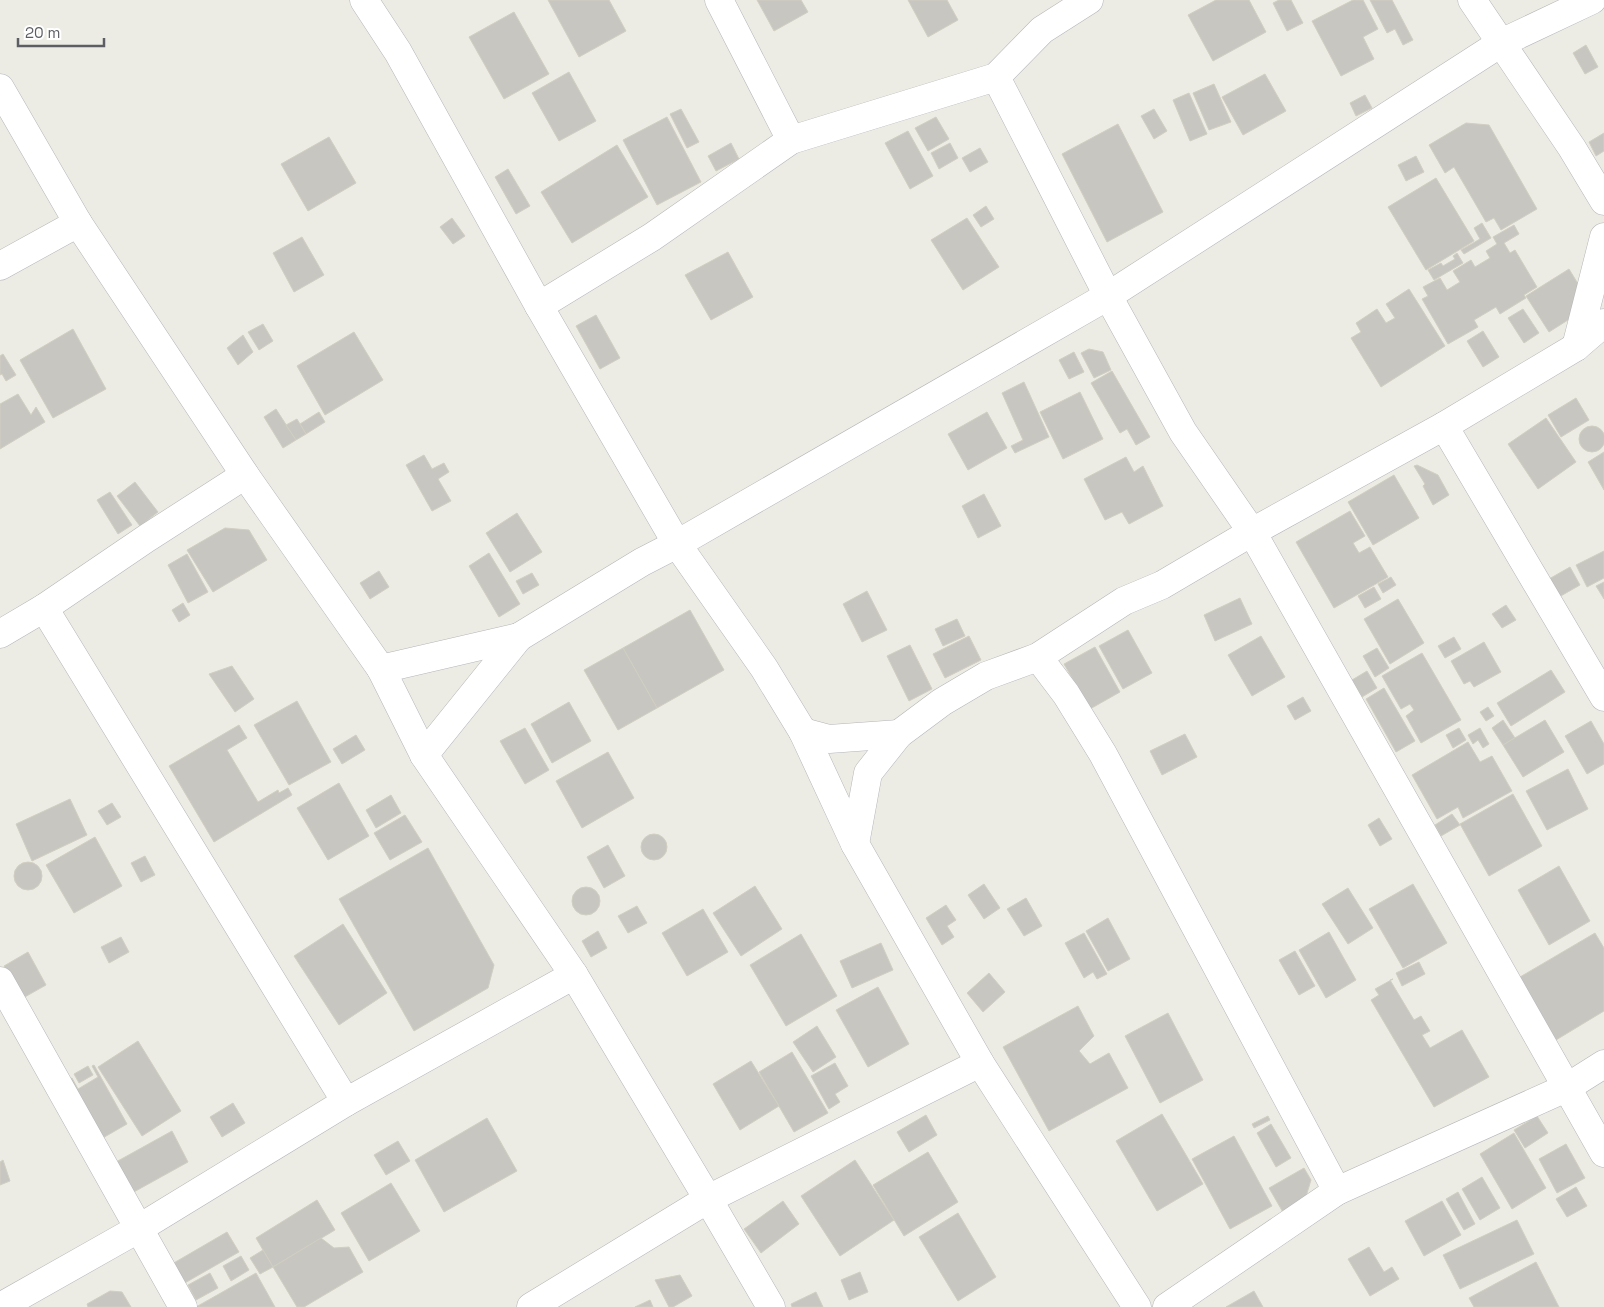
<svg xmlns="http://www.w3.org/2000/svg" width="1604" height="1307" viewBox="0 0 1604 1307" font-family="'Space Grotesk',sans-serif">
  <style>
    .building { fill: #c8c6c0; stroke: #d1cfc2 }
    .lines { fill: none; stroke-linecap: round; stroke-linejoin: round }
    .minor-casing { stroke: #b4b5ba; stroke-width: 29 }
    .minor { stroke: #fff; stroke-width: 28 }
  </style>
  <rect width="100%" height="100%" fill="#edece4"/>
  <g class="building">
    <path d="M548 0H609L626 31 579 57Z"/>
    <path d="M757 0H801L808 12 774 31Z"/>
    <path d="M908 0H947L958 20 928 37Z"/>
    <path d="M1216 0H1249L1266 32 1213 61 1188 15Z"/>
    <path d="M1279 0H1291L1303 23 1287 31 1273 3Z"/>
    <path d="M1353 0H1363L1378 29 1363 37 1374 59 1341 76 1312 21Z"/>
    <path d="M1370 0H1392L1413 40 1403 45 1395 29 1387 33Z"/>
    <path d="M514 12 549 74 504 99 469 37Z"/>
    <path d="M1586 45 1598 67 1585 74 1573 53Z"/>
    <path d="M569 72 596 121 559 141 532 93Z"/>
    <path d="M1265 74 1286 111 1243 135 1222 97Z"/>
    <path d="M1214 84 1231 122 1209 130 1193 93Z"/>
    <path d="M1189 93 1207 134 1190 141 1173 100Z"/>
    <path d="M1365 95 1372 108 1356 116 1350 103Z"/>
    <path d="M681 109 699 142 687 148 670 114Z"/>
    <path d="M1154 109 1167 131 1154 139 1141 116Z"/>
    <path d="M667 117 701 182 657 205 623 140Z"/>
    <path d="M936 117 949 139 928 151 915 128Z"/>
    <path d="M1466 123 1489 125 1537 209 1501 230 1494 218 1486 222 1454 167 1445 173 1429 145Z"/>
    <path d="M1118 124 1163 212 1107 242 1062 154Z"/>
    <path d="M908 131 933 176 910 189 885 143Z"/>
    <path d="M1604 133V151L1596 156 1589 142Z"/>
    <path d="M329 137 356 183 308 211 281 164Z"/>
    <path d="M731 143 739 159 716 171 708 156Z"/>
    <path d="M950 143 958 158 939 169 931 153Z"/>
    <path d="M617 145 648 197 572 243 541 192Z"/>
    <path d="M980 148 988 162 970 172 962 158Z"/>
    <path d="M1416 156 1424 172 1406 181 1398 165Z"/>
    <path d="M508 169 530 206 516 214 495 177Z"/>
    <path d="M1436 178 1474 241 1426 270 1388 207Z"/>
    <path d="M986 206 994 219 981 227 973 215Z"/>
    <path d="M452 218 465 236 453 244 440 227Z"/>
    <path d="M967 218 999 267 963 290 931 240Z"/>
    <path d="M1482 223 1491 238 1464 254 1461 250 1480 239 1474 228Z"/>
    <path d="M1514 225 1519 234 1504 243 1510 253 1515 250 1537 287 1524 295 1526 298 1500 314 1496 307 1474 320 1478 327 1448 344 1422 299 1428 296 1423 287 1440 278 1447 290 1460 282 1453 271 1471 260 1475 267 1490 258 1486 251 1497 244 1493 237Z"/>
    <path d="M302 237 324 275 294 292 273 253Z"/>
    <path d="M728 252 753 297 711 320 685 275Z"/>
    <path d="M1457 253 1463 263 1434 280 1428 270 1441 263 1443 266 1455 259 1453 256Z"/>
    <path d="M1569 269 1583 292 1579 313 1549 332 1526 296Z"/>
    <path d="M1409 289 1445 346 1381 387 1351 338 1361 332 1356 323 1377 309 1386 323 1395 318 1386 304Z"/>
    <path d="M1523 309 1539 333 1524 343 1508 318Z"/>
    <path d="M596 315 620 358 600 369 576 326Z"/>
    <path d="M263 324 273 341 259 350 248 332Z"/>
    <path d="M73 329 106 389 53 418 20 360Z"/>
    <path d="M1483 331 1499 357 1483 367 1467 341Z"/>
    <path d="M354 332 383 380 325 415 297 366Z"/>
    <path d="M243 335 253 352 238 365 227 348Z"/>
    <path d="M1089 349 1103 352 1111 370 1094 378 1081 353Z"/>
    <path d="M1074 352 1084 372 1069 379 1059 360Z"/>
    <path d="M3 354 16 375 6 381 2 374 0 375V356Z"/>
    <path d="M1112 371 1150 437 1136 445 1127 429 1120 433 1091 383Z"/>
    <path d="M1024 382 1049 437 1015 453 1011 446 1023 440 1002 393Z"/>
    <path d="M1080 392 1103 439 1063 459 1040 412Z"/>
    <path d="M18 394 31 415 36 407 45 422 0 449V404Z"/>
    <path d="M1576 398 1589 420 1561 437 1548 415Z"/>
    <path d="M276 409 296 440 283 448 264 417Z"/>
    <path d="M319 412 325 422 306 434 300 424Z"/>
    <path d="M987 412 1007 448 968 470 948 434Z"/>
    <path d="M1546 418 1576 462 1538 489 1508 444Z"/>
    <path d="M297 419 306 434 296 440 286 425Z"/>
    <circle cx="1592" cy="439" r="13"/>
    <path d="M1604 452V490L1588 462Z"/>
    <path d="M424 455 432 469 444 463 449 472 438 479 451 501 432 511 406 465Z"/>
    <path d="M1126 457 1134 472 1143 466 1163 506 1129 524 1122 512 1105 520 1084 479Z"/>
    <path d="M1417 465 1438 475 1449 495 1433 505 1423 486 1425 484 1414 466Z"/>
    <path d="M1394 475 1419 518 1373 545 1348 502Z"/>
    <path d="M135 482 158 512 140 526 117 496Z"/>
    <path d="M110 492 132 525 118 534 97 500Z"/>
    <path d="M984 494 1001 526 978 538 962 506Z"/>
    <path d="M1350 511 1365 536 1353 543 1359 553 1370 547 1388 577 1334 608 1296 542Z"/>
    <path d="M517 513 542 552 510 572 486 533Z"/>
    <path d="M225 528 249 530 267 560 213 592 187 550Z"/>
    <path d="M1604 551V578L1587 587 1576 565Z"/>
    <path d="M489 553 520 604 499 617 469 566Z"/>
    <path d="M187 554 208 592 188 603 168 565Z"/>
    <path d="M1570 567 1580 585 1552 601 1542 583Z"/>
    <path d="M379 571 389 587 370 599 360 583Z"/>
    <path d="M532 573 539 585 523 594 516 581Z"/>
    <path d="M1391 577 1396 585 1383 593 1378 584Z"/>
    <path d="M1604 582V599L1596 586Z"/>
    <path d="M1374 587 1381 599 1365 608 1358 596Z"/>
    <path d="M867 591 887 630 862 642 843 604Z"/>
    <path d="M1240 598 1252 624 1215 641 1204 615Z"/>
    <path d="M1398 599 1424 643 1390 664 1364 619Z"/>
    <path d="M183 603 190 615 179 622 172 610Z"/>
    <path d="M1506 605 1516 620 1502 628 1492 614Z"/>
    <path d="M690 610 724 670 657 708 623 648Z"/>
    <path d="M957 619 965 636 943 646 935 629Z"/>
    <path d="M1128 630 1152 673 1123 689 1099 646Z"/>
    <path d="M969 636 981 660 945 678 933 654Z"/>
    <path d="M1261 636 1285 677 1252 696 1228 655Z"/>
    <path d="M1454 637 1461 649 1445 658 1438 646Z"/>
    <path d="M1484 642 1501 672 1474 687 1470 681 1464 684 1451 661Z"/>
    <path d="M910 645 932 689 909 701 887 656Z"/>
    <path d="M1095 647 1120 692 1090 709 1064 664Z"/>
    <path d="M623 648 657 708 618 730 584 670Z"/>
    <path d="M1377 648 1389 668 1375 677 1363 656Z"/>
    <path d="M1422 653 1461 720 1421 743 1406 716 1414 710 1410 704 1401 709 1382 676Z"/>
    <path d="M232 666 254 699 235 712 209 674Z"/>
    <path d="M1551 670 1565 692 1511 726 1497 703Z"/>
    <path d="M1367 671 1377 688 1362 697 1352 680Z"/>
    <path d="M1384 688 1415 741 1396 752 1366 699Z"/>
    <path d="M1303 697 1311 711 1295 720 1287 706Z"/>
    <path d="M297 701 331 762 289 785 254 725Z"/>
    <path d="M569 702 591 741 552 763 531 724Z"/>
    <path d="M1488 707 1494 716 1486 721 1480 712Z"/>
    <path d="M1503 720 1515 738 1503 745 1492 728Z"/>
    <path d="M1545 720 1564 752 1523 777 1503 745Z"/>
    <path d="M1591 721 1604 744V764L1587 774 1565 736Z"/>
    <path d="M239 725 247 738 227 750 258 802 278 790 279 793 288 788 292 795 214 842 169 766Z"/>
    <path d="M525 728 549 770 525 784 500 741Z"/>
    <path d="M1459 728 1466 740 1453 748 1446 735Z"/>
    <path d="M1480 728 1489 744 1483 748 1478 740 1473 744 1468 735Z"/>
    <path d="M1185 734 1197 757 1162 775 1150 751Z"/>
    <path d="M356 735 365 750 342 764 333 749Z"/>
    <path d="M1468 742 1480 762 1492 756 1512 791 1463 818 1458 807 1437 819 1412 775Z"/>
    <path d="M608 752 634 798 582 828 556 781Z"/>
    <path d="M1568 769 1588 809 1547 830 1526 791Z"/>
    <path d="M339 783 369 836 328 860 297 808Z"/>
    <path d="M1513 794 1542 846 1489 876 1460 824Z"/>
    <path d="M391 795 401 813 376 828 366 810Z"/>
    <path d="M70 799 87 835 32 861 16 824Z"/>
    <path d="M112 803 121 817 107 825 98 811Z"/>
    <path d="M1452 814 1460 825 1441 836 1435 825Z"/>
    <path d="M405 815 422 842 390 860 374 833Z"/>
    <path d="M1379 818 1392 839 1380 846 1368 825Z"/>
    <circle cx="654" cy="847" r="13"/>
    <path d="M95 837 122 886 74 913 46 865Z"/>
    <path d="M608 845 625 876 604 888 587 857Z"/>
    <path d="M428 848 494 965 488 988 414 1031 339 899Z"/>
    <path d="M145 856 155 875 141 882 131 863Z"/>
    <circle cx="28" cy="876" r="14"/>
    <path d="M1559 866 1590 921 1549 945 1518 890Z"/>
    <path d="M984 884 1000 908 984 919 968 895Z"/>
    <path d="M1413 884 1447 943 1403 968 1369 909Z"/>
    <path d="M755 886 782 929 741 956 713 913Z"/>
    <circle cx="586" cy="901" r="14"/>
    <path d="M1348 888 1373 928 1348 944 1322 904Z"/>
    <path d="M1026 898 1042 926 1024 936 1007 909Z"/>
    <path d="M946 905 956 920 947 926 954 937 942 945 926 918Z"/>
    <path d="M637 906 647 923 628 933 618 916Z"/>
    <path d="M703 909 728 952 687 976 662 933Z"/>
    <path d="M1108 918 1130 959 1108 971 1086 931Z"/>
    <path d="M343 924 387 993 339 1025 294 956Z"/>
    <path d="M598 931 607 948 591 957 582 941Z"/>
    <path d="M1329 932 1356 980 1326 998 1299 950Z"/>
    <path d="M1084 933 1107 974 1097 979 1093 972 1084 978 1065 943Z"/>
    <path d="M1595 933 1604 948V1011L1556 1040 1520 977Z"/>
    <path d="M801 934 837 996 786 1026 750 965Z"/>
    <path d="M121 937 129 952 109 963 101 947Z"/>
    <path d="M881 943 893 970 852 988 840 961Z"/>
    <path d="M1295 951 1315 986 1299 995 1279 960Z"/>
    <path d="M28 952 46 985 23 998 4 966Z"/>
    <path d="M1419 962 1425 974 1402 986 1396 973Z"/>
    <path d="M989 973 1005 992 983 1012 967 993Z"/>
    <path d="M1393 979 1390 980 1414 1020 1421 1016 1430 1031 1422 1035 1430 1048 1462 1030 1489 1077 1434 1107 1371 1000 1379 995 1375 989Z"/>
    <path d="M878 987 909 1044 868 1067 836 1010Z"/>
    <path d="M1078 1006 1094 1036 1079 1051 1090 1064 1109 1053 1128 1088 1049 1131 1003 1047Z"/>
    <path d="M1168 1013 1203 1080 1160 1103 1125 1036Z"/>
    <path d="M817 1026 836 1057 813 1072 793 1042Z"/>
    <path d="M138 1041 181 1111 142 1136 98 1067Z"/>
    <path d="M792 1052 828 1113 794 1132 759 1072Z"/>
    <path d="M751 1061 779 1106 740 1130 713 1084Z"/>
    <path d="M835 1063 848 1086 835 1094 840 1102 829 1109 811 1076Z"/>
    <path d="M94 1065 127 1124 94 1143 61 1084 72 1078 78 1089 98 1077 92 1066Z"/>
    <path d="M88 1066 93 1075 79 1083 74 1074Z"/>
    <path d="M233 1103 245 1123 222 1137 210 1117Z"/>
    <path d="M1162 1114 1203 1184 1157 1211 1116 1141Z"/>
    <path d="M926 1115 937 1135 909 1152 897 1132Z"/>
    <path d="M1268 1116 1270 1120 1254 1128 1252 1124Z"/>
    <path d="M1537 1116 1548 1133 1525 1148 1514 1130Z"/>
    <path d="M487 1118 517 1171 444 1212 415 1160Z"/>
    <path d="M1271 1124 1291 1158 1276 1167 1257 1133Z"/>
    <path d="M172 1131 188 1162 132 1193 116 1162Z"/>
    <path d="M1514 1133 1546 1188 1512 1209 1480 1154Z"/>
    <path d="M1234 1136 1272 1206 1230 1229 1192 1159Z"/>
    <path d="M398 1141 410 1161 386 1175 374 1155Z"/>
    <path d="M1566 1144 1585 1178 1557 1193 1539 1159Z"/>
    <path d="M928 1152 958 1202 904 1236 873 1185Z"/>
    <path d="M3 1160 10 1181 0 1185V1162Z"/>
    <path d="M855 1160 894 1220 840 1256 801 1196Z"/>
    <path d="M1304 1168 1311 1180 1304 1203 1284 1214 1269 1188Z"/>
    <path d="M1482 1177 1500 1208 1480 1220 1462 1189Z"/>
    <path d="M391 1183 420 1231 369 1261 341 1213Z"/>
    <path d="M1576 1187 1587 1206 1567 1217 1556 1199Z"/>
    <path d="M1458 1192 1475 1224 1464 1230 1446 1199Z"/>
    <path d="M317 1200 335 1230 273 1267 256 1238Z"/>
    <path d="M783 1201 799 1224 761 1253 744 1229Z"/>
    <path d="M1442 1201 1461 1235 1424 1256 1405 1221Z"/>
    <path d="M958 1213 996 1277 958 1301 919 1237Z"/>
    <path d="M1517 1220 1534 1254 1460 1289 1443 1255Z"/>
    <path d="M227 1232 239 1252 183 1284 172 1264Z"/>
    <path d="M321 1238 334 1248 349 1247 363 1272 304 1307H297L273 1267Z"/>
    <path d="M1369 1247 1384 1272 1392 1267 1399 1279 1370 1296 1348 1259Z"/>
    <path d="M263 1250 273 1267 260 1274 250 1258Z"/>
    <path d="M241 1256 249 1270 231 1281 223 1266Z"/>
    <path d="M1536 1262 1559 1307H1474L1469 1298Z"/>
    <path d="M860 1272 868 1292 849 1300 841 1280Z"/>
    <path d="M210 1273 218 1288 196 1300 188 1285Z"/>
    <path d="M256 1273 275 1307H196Z"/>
    <path d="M680 1275 692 1296 673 1307H669L655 1280Z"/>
    <path d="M110 1291 122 1292 131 1307H88L87 1304Z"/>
    <path d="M1254 1291 1263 1307H1226Z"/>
    <path d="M816 1292 823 1307H792L791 1304Z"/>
    <path d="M650 1300 653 1307H635Z"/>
  </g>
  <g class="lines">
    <defs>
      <g id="minor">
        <path d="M364 0 398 52 539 306 677 544 764 668 803 732 855 844 980 1063 1137 1307"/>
        <path d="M719 0 791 140"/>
        <path d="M1472 0 1572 148 1604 201"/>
        <path d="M996 77 1108 296 1183 432 1252 532 1604 1153"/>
        <path d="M0 88 78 223 245 475 381 669 424 755 574 975 708 1199 771 1307"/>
        <path d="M0 266 78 223"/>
        <path d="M539 306 652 237 791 140 996 77 1042 30 1089 0"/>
        <path d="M1576 347 1604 237"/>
        <path d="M1444 426 1604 697"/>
        <path d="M44 608 346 1102"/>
        <path d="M0 634 44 608 147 538 245 475"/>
        <path d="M1038 657 1066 694 1103 754 1337 1191"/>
        <path d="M381 669 519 637 642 562 677 544 1108 296 1501 43 1592 0"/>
        <path d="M803 732 829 739 899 734"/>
        <path d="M424 755 519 637"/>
        <path d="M855 844 868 773 899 734 942 702 986 676 1038 657 1124 601 1162 585 1252 532 1444 426 1576 347 1604 323"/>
        <path d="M0 981 183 1307"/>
        <path d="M0 1307 138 1229 346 1102 574 975"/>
        <path d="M531 1307 708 1199 980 1063"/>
        <path d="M1167 1307 1337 1191 1566 1088 1604 1064"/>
      </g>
    </defs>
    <use href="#minor" class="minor-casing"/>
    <use href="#minor" class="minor"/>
  </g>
  <path d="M18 38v8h86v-8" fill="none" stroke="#5c5e63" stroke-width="2.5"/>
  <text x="25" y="38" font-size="15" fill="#5c5e63" stroke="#ffffff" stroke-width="4" paint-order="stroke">20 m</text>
</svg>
